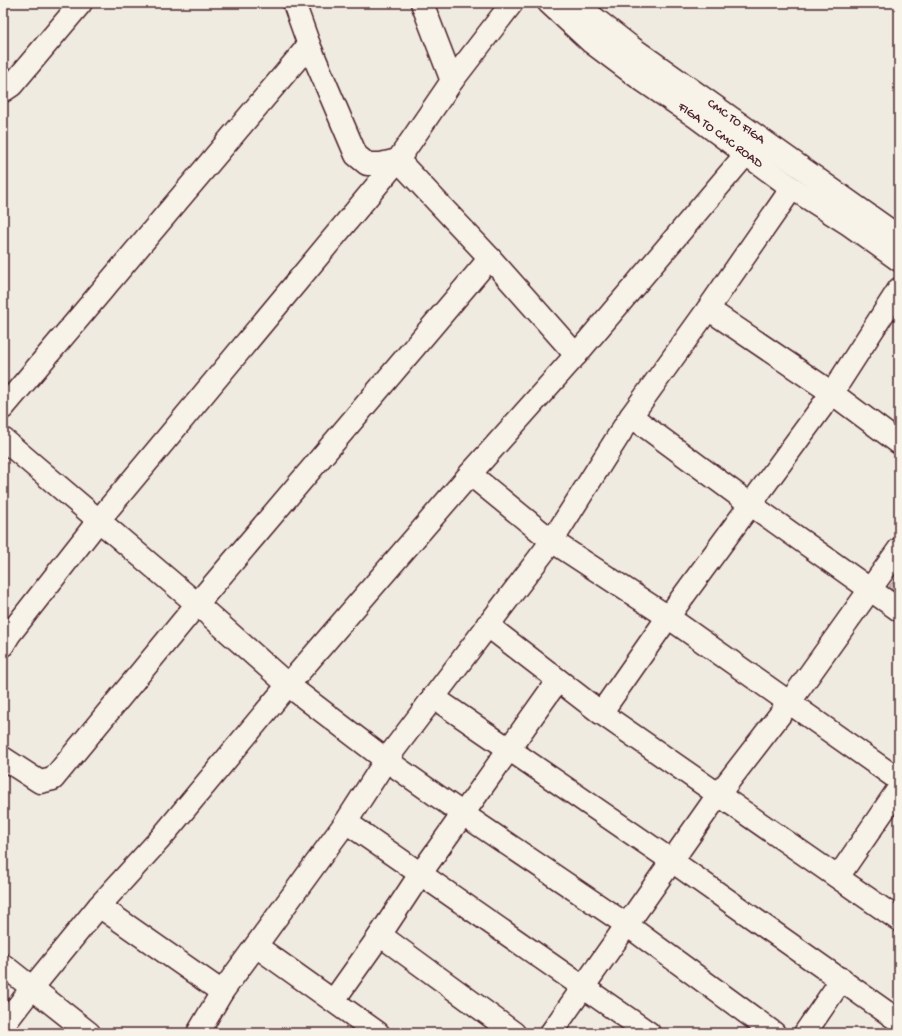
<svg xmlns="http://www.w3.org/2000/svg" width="902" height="1036" viewBox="0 0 902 1036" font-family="'Gochi Hand',sans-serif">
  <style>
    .grass { fill: url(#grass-tufts); stroke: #917678 }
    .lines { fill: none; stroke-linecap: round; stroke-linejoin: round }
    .minor-casing { stroke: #4a1f2b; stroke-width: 25 }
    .primary-casing { stroke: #4a1f2b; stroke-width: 25 }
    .minor { stroke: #f7f3e8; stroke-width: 22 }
    .primary { stroke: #f7f3e8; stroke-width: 22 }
    .labels { text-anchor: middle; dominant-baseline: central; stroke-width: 3.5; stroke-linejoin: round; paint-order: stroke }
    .street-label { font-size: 13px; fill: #4a1f2b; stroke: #f7f3e8 }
  </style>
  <defs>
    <pattern id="grass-tufts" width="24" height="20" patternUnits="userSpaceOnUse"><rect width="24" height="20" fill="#d8cdc6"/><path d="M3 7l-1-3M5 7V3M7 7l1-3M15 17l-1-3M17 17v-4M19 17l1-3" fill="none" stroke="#bbb0aa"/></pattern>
  </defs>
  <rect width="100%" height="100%" fill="#f0ebe0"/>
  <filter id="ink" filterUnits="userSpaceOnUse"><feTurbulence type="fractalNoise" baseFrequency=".025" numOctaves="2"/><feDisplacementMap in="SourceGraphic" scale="8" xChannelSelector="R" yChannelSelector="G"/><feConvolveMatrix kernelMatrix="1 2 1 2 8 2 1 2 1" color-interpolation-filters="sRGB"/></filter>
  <g filter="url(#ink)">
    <path class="grass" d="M899 574V594L889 587Z"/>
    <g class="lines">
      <defs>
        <g id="minor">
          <path d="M294 3 309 45 356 155 367 164H381L398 160 490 258 576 355"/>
          <path d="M422 3 452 81"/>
          <path d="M3 91 12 85 81 3"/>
          <path d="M708 309 832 393 899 443"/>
          <path d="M3 408 309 45"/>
          <path d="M631 416 750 504 899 610"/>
          <path d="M3 439 197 604 288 685 386 760 463 814 627 925 774 1033"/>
          <path d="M470 474 552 541 668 617 899 780"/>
          <path d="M487 625 601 713 899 920"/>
          <path d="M3 645 9 635 99 520 398 160 452 81 512 3"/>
          <path d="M433 697 672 861 899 1021"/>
          <path d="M601 713 668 617 832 393 899 289"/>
          <path d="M3 758 40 782 53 779 197 604 490 258"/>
          <path d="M346 822 649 1033"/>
          <path d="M838 877 899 788"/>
          <path d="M99 906 222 992"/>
          <path d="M380 935 514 1033"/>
          <path d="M256 946 378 1033"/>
          <path d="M3 965 89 1033"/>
          <path d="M334 1000 380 935 421 873 558 680"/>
          <path d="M3 1026 32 988 99 906 160 839 288 685 470 474 576 355 746 154"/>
          <path d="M198 1033 222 992 346 822 386 760 552 541 631 416 708 309 792 188"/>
          <path d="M551 1033 718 795 789 703 899 549"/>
          <path d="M805 1033 842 979"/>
        </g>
        <g id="primary">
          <path id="s1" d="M549 3 591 42 639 78 696 117 792 188 850 225 899 260"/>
          <path id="s2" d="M575 3 631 47 899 237"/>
        </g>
      </defs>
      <use href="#minor" class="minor-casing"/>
      <use href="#primary" class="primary-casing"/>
      <use href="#minor" class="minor"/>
      <use href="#primary" class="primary"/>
    </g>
  </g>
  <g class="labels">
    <g class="street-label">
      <text stroke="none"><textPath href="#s2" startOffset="200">CMC TO FIGA</textPath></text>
      <text stroke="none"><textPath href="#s1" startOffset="217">FIGA TO CMC ROAD</textPath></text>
    </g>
  </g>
  <rect width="902" height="1036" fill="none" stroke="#f7f3e8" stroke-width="16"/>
  <rect x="8" y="8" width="886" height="1020" fill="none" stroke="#4a1f2b" stroke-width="1.5" filter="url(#ink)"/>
</svg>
